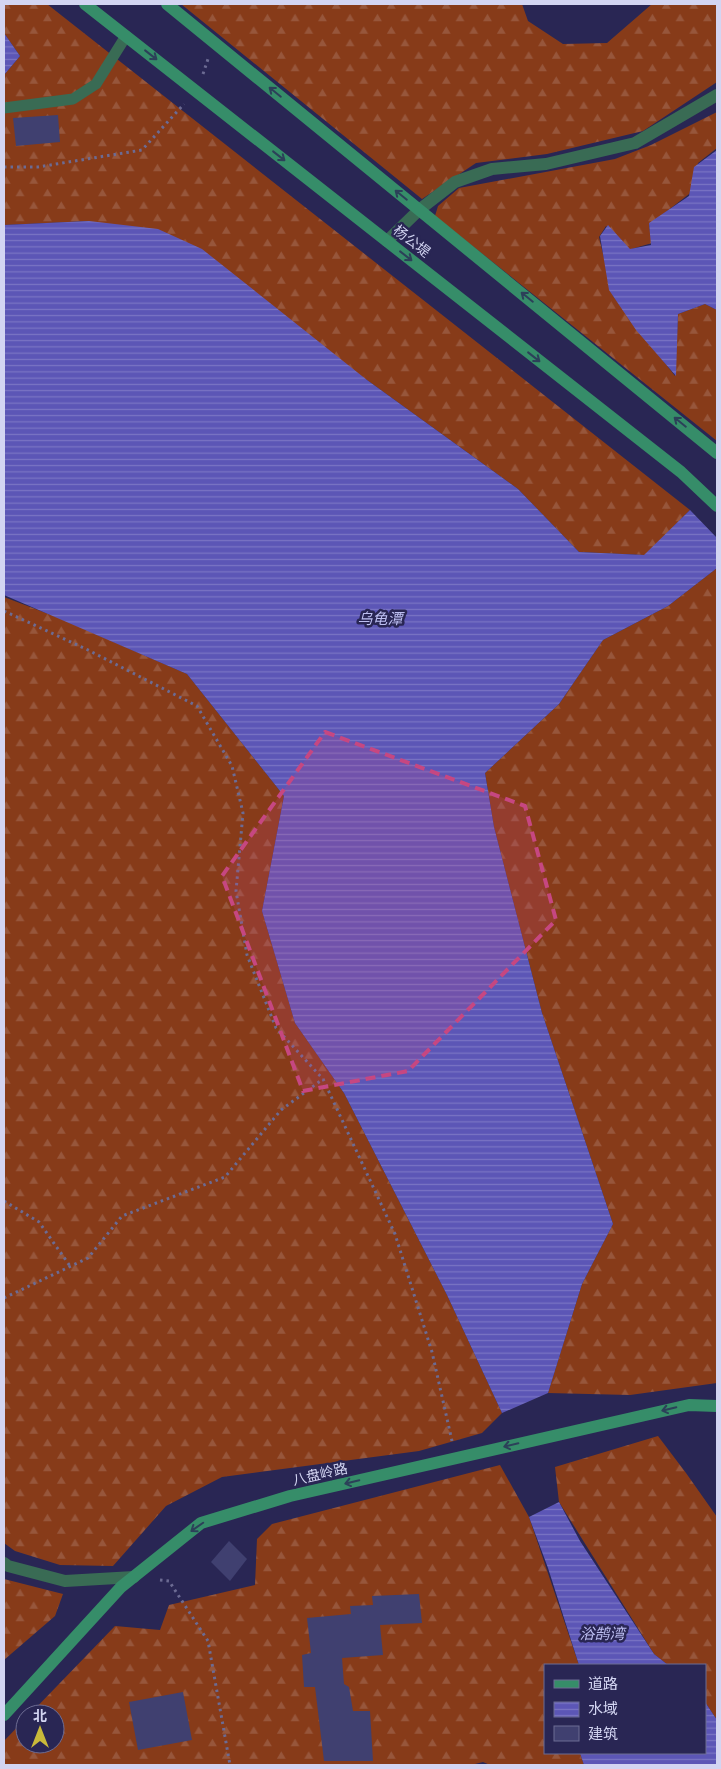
<svg xmlns="http://www.w3.org/2000/svg" width="721" height="1769" viewBox="0 0 721 1769" font-family="Montserrat,'Noto Sans SC',sans-serif">
  <style>
    .forest { fill: url(#forest-firs) }
    .water { fill: url(#water-rules) }
    .building { fill: #404070 }
    .lines { fill: none; stroke-linecap: round; stroke-linejoin: round }
    .path { stroke: #6c6b93; stroke-width: 3; stroke-dasharray: 2.5 4; stroke-linecap: butt }
    .lane { stroke: #396b54; stroke-width: 11 }
    .street { stroke: #396b54; stroke-width: 12 }
    .secondary { stroke: #368d69; stroke-width: 12 }
    .oneway { stroke: #2c4059 }
    .marked { fill: #c64781; fill-opacity: 0.2; stroke: #c64781; stroke-width: 4; stroke-dasharray: 10 6; stroke-linejoin: round }
    .labels { text-anchor: middle; dominant-baseline: central; stroke-width: 5; stroke-linejoin: round; paint-order: stroke }
    .street-label { font-size: 14px; fill: #d3d5f2; stroke: #292654 }
    .water-label { font-size: 15px; font-style: italic; fill: #bdbff2; stroke: #292654 }
  </style>
  <defs>
    <pattern id="forest-firs" width="22" height="20" patternUnits="userSpaceOnUse" patternTransform="scale(1.25)"><rect width="22" height="20" fill="#873b19"/><path d="M5 1l3.5 6h-7zM16 11l3.5 6h-7z" fill="#97563b"/></pattern>
    <pattern id="water-rules" width="6" height="5" patternUnits="userSpaceOnUse" patternTransform="scale(1.25)"><rect width="6" height="5" fill="#5c56b6"/><path d="M0 2.5h6" fill="none" stroke="#7a75c4"/></pattern>
  </defs>
  <rect width="100%" height="100%" fill="#292654"/>
  <g class="forest">
    <path d="M4 4H47L690 510 645 555 579 552 518 489 367 380 89 221 4 225V75L20 56 4 33Z"/>
    <path d="M181 4H522L528 21 563 44 607 43 652 4H717V82L643 131 547 154 476 163 422 199Z"/>
    <path d="M717 112V148L698 163 693 191 649 225 652 243 628 250 606 226 599 237 613 296 675 376 678 314 705 304 717 310V441L435 216 438 206 459 188 615 159 651 145Z"/>
    <path d="M717 568V1383L630 1395 548 1393 582 1284 613 1224 542 1013 494 827 485 773 559 704 603 640 668 606Z"/>
    <path d="M4 597 59 618 187 674 284 796 262 911 295 1023 344 1093 447 1295 502 1413 482 1433 419 1451 222 1477 166 1506 113 1566 60 1565 15 1551 4 1543Z"/>
    <path d="M658 1436 686 1473 717 1517V1720L705 1702V1665H668L654 1654 559 1502 555 1467Z"/>
    <path d="M500 1465 529 1517 579 1665H545V1753H580L584 1765H490L483 1762 471 1765H4V1741L25 1719V1744H55V1714H30L115 1626 160 1630 169 1605 255 1585 257 1539 272 1524Z"/>
    <path d="M4 1579 63 1594 55 1616 4 1660Z"/>
  </g>
  <g class="water">
    <path d="M4 33 20 56 4 75Z"/>
    <path d="M717 150V310L705 304 678 314 676 376 636 330 609 290 600 236 608 225 630 249 651 245 649 223 689 196 694 167Z"/>
    <path d="M89 221 158 229 202 249 367 380 518 489 579 552 644 555 690 510 717 538V568L668 606 603 640 559 704 485 773 494 827 542 1013 613 1224 582 1284 548 1393 502 1413 447 1295 344 1093 295 1023 262 911 284 796 187 674 4 595V225Z"/>
    <path d="M559 1502 580 1541 654 1654 668 1665H579L548 1568 529 1517Z"/>
    <path d="M705 1702 717 1720V1765H584L580 1753H705Z"/>
  </g>
  <g class="building">
    <path d="M58 115 60 142 16 146 13 118Z"/>
    <path d="M229 1541 247 1559 230 1581 211 1562Z"/>
    <path d="M419 1594 422 1623 380 1625 383 1655 342 1658 344 1684 349 1687 353 1711H370L373 1761H324L315 1687H304L302 1655 311 1653 307 1618 351 1614 350 1606 373 1605 372 1596Z"/>
    <path d="M183 1692 192 1740 138 1750 129 1702Z"/>
  </g>
  <g class="lines">
    <g class="path">
      <path d="M203 74 208 59"/>
      <path d="M4 167H38L142 150 184 104"/>
      <path d="M4 611 86 649 197 706 232 766 243 813 236 891 247 955 276 1028 323 1079 395 1234 432 1352 452 1441"/>
      <path d="M4 1201 39 1222 70 1266"/>
      <path d="M4 1298 88 1258 122 1216 225 1177 281 1110 323 1079"/>
      <path d="M160 1580 169 1581 208 1641 230 1765"/>
    </g>
    <path class="lane" d="M4 108 73 99 96 84 126 36"/>
    <g class="street">
      <path d="M387 241 419 210 455 182 492 169 546 164 635 143 717 95"/>
      <path d="M4 1563 8 1566 65 1581 134 1577"/>
    </g>
    <g class="secondary">
      <path d="M85 4 681 472 717 506"/>
      <path d="M167 4 717 453"/>
      <path d="M4 1715 121 1587 201 1523 290 1496 689 1405 717 1406"/>
    </g>
  </g>
  <defs><path id="oneway-shaft" d="M-6 0H5M1.5-3L5.5 0L1.5 3" fill="none" stroke-width="1.6" stroke-linecap="round" stroke-linejoin="round" transform="scale(1.25)"/></defs>
  <g class="oneway">
    <use href="#oneway-shaft" transform="translate(151 55) rotate(38)"/>
    <use href="#oneway-shaft" transform="translate(275 92) rotate(-141)"/>
    <use href="#oneway-shaft" transform="translate(279 156) rotate(38)"/>
    <use href="#oneway-shaft" transform="translate(401 195) rotate(-141)"/>
    <use href="#oneway-shaft" transform="translate(406 256) rotate(38)"/>
    <use href="#oneway-shaft" transform="translate(527 297) rotate(-141)"/>
    <use href="#oneway-shaft" transform="translate(534 357) rotate(38)"/>
    <use href="#oneway-shaft" transform="translate(680 422) rotate(-141)"/>
    <use href="#oneway-shaft" transform="translate(669 1409) rotate(167)"/>
    <use href="#oneway-shaft" transform="translate(511 1445) rotate(167)"/>
    <use href="#oneway-shaft" transform="translate(352 1482) rotate(167)"/>
    <use href="#oneway-shaft" transform="translate(197 1527) rotate(145)"/>
  </g>
  <path class="marked" d="M325 732 525 806 556 920 408 1071 303 1091 222 876Z"/>
  <g class="labels">
    <g class="street-label">
      <text transform="translate(412 241) rotate(38)">杨公堤</text>
      <text transform="translate(320 1474) rotate(-13)">八盘岭路</text>
    </g>
    <g class="water-label">
      <text x="380" y="618">乌龟潭</text>
      <text x="602" y="1633">浴鹄湾</text>
    </g>
  </g>
  <rect width="721" height="1769" fill="none" stroke="#d3d5f2" stroke-width="10"/>
  <rect x="544" y="1664" width="162" height="90" fill="#292654" stroke="#6d6c93"/>
  <rect x="554" y="1680" width="25" height="8" fill="#368d69" stroke="#6d6c93"/>
  <text x="588" y="1689" font-size="15" fill="#d3d5f2">道路</text>
  <rect x="554" y="1702" width="25" height="15" fill="url(#water-rules)" stroke="#6d6c93"/>
  <text x="588" y="1714" font-size="15" fill="#d3d5f2">水域</text>
  <rect x="554" y="1726" width="25" height="15" fill="#404070" stroke="#6d6c93"/>
  <text x="588" y="1739" font-size="15" fill="#d3d5f2">建筑</text>
  <g transform="translate(40 1729)"><circle r="24" fill="#292654" stroke="#6d6c93"/>
  <path d="M0-4L9 19L0 12L-9 19Z" fill="#c9ba3a"/>
  <text y="-8" font-size="14" font-weight="bold" text-anchor="middle" fill="#d3d5f2">北</text>
  </g>
</svg>
